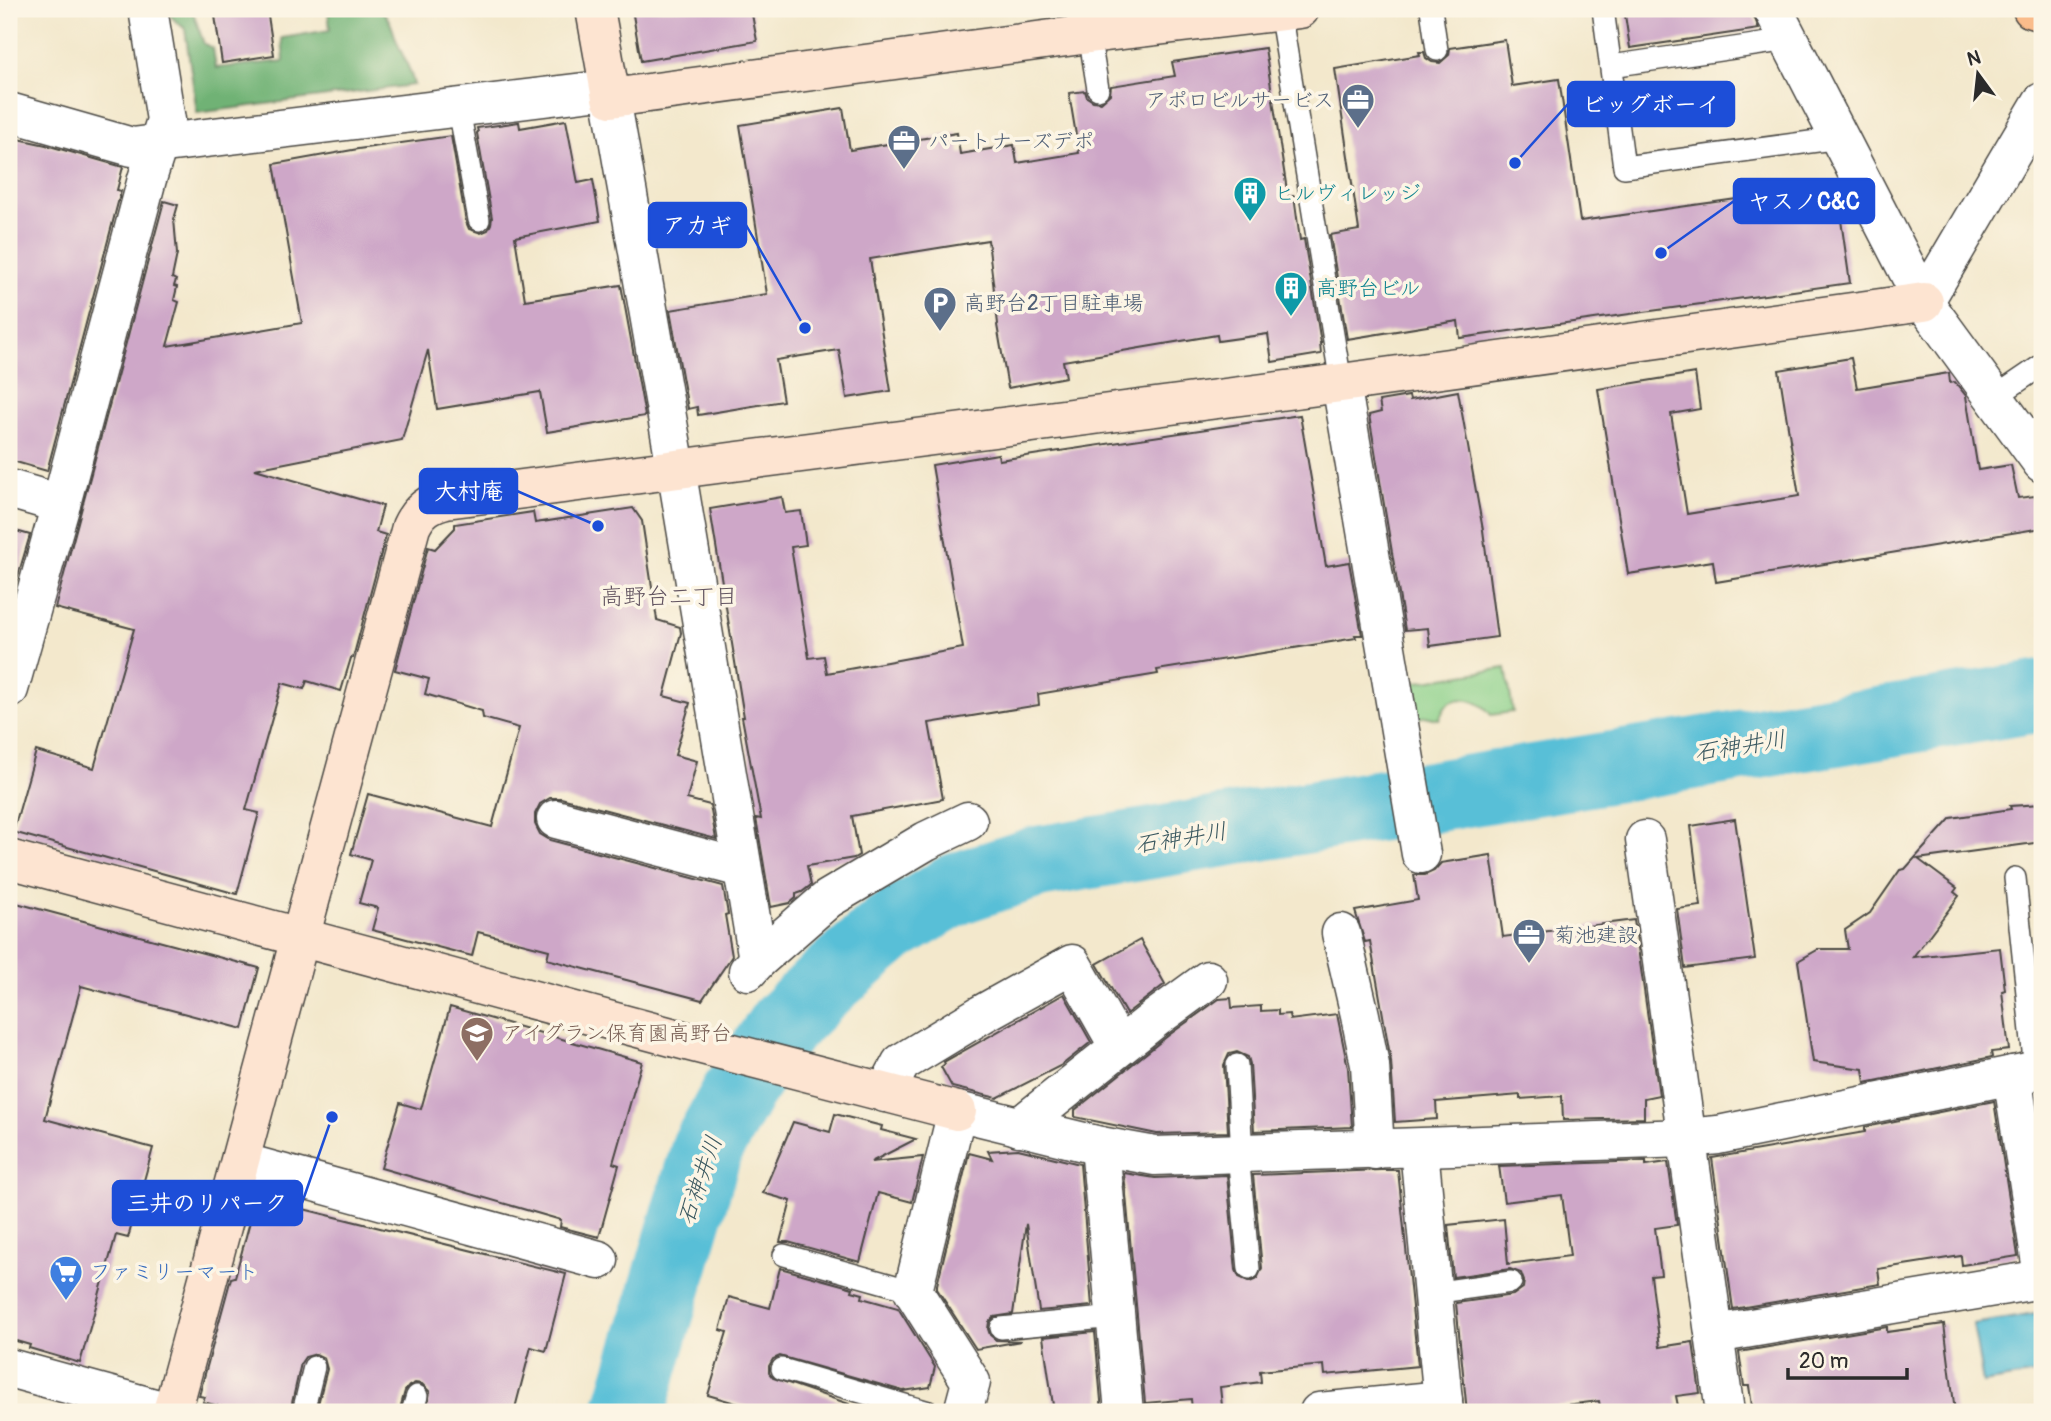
<svg xmlns="http://www.w3.org/2000/svg" width="2051" height="1421" viewBox="0 0 2051 1421" font-family="Pangolin,'Klee One',sans-serif">
  <style>
    .green { fill: #8bd089; stroke: #5b7e5a; stroke-width: 2 }
    .forest { fill: #70b275; stroke: #4e6e50; stroke-width: 2 }
    .water { fill: #59bfd7; stroke: #427581; stroke-width: 2 }
    .lines { fill: none; stroke-linecap: round; stroke-linejoin: round }
    .river { stroke: #59bfd7; stroke-width: 72 }
    .building { fill: #cea7c8 }
    .lane-casing { stroke: #494743; stroke-width: 24 }
    .street-casing { stroke: #494743; stroke-width: 41 }
    .secondary-casing { stroke: #494743; stroke-width: 41 }
    .primary-casing { stroke: #494743; stroke-width: 41 }
    .lane { stroke: #fff; stroke-width: 21 }
    .street { stroke: #fff; stroke-width: 38 }
    .secondary { stroke: #fde4d1; stroke-width: 38 }
    .primary { stroke: #fabc8b; stroke-width: 38 }
    .labels { text-anchor: middle; dominant-baseline: central; stroke-width: 7; stroke-linejoin: round; paint-order: stroke }
    .service-label { font-size: 21px; fill: #4e5e75; stroke: #fcf5e5; text-anchor: start }
    .culture-label { font-size: 21px; fill: #0d838f; stroke: #fcf5e5; text-anchor: start }
    .education-label { font-size: 21px; fill: #785e54; stroke: #fcf5e5; text-anchor: start }
    .shop-label { font-size: 21px; fill: #366cbe; stroke: #fcf5e5; text-anchor: start }
    .neighbourhood-label { font-size: 23px; fill: #645662; stroke: #fcf5e5 }
    .water-label { font-size: 23px; font-style: italic; fill: #39575f; stroke: #fcf5e5 }
    .leader { fill: none; stroke: #1d4ed8; stroke-width: 2.5 }
    .callout-dot { fill: #1d4ed8; stroke: #fcf5e5; stroke-width: 2.5 }
    .callout { fill: #1d4ed8; stroke: #1d4ed8; stroke-width: 2.5 }
    .callout-label { font-size: 23px; text-anchor: middle; font-weight: bold; fill: #fff }
  </style>
  <rect width="100%" height="100%" fill="#fcf5e5"/>
  <filter id="ink" filterUnits="userSpaceOnUse"><feTurbulence type="fractalNoise" baseFrequency=".0143" numOctaves="2"/><feDisplacementMap in="SourceGraphic" scale="14" xChannelSelector="R" yChannelSelector="G"/><feConvolveMatrix kernelMatrix="1 2 1 2 8 2 1 2 1" color-interpolation-filters="sRGB"/></filter>
  <filter id="wash" filterUnits="userSpaceOnUse"><feTurbulence type="fractalNoise" baseFrequency=".00686" numOctaves="4" result="noise"/><feDisplacementMap in="SourceGraphic" scale="28" xChannelSelector="R" yChannelSelector="G"/><feGaussianBlur stdDeviation="1.57" result="paint"/><feColorMatrix in="noise" values="0 0 0 0 0 0 0 0 0 0 0 0 0 0 0 0 0 1.4 0 .05"/><feComposite in="paint" operator="in"/></filter>
  <g filter="url(#wash)">
    <rect width="100%" height="100%" fill="#f3e8cc"/>
    <path class="green" d="M1506 668 1513 712 1491 715C1483 703 1462 693 1448 704 1443 707 1442 714 1439 719L1425 716 1417 719 1406 684Z"/>
    <path class="forest" d="M165 9H192L204 44 213 48 216 68 284 61 282 38 330 30 328 9H381C394 24 392 32 400 49 406 62 411 70 414 85L197 113 185 29C178 22 169 17 165 9Z"/>
    <path class="water" d="M2042 1313V1373L1983 1383 1973 1324Z"/>
    <g class="lines">
      <path class="river" d="M629 1412 707 1148 739 1090 783 1025 826 983 890 928 956 889 1037 862 2042 696"/>
    </g>
    <g id="blocks">
      <g class="building">
        <path d="M214 9H267L274 55 222 63Z"/>
        <path d="M632 9H751L757 41 641 61Z"/>
        <path d="M1667 9H1751L1759 29 1630 48 1625 15Z"/>
        <path d="M1505 40 1512 86 1559 79 1580 221 1836 185 1850 283 1460 338 1458 321 1347 339 1330 235 1359 230 1335 69 1420 55 1419 52H1424L1426 58 1432 62 1440 63 1449 55 1450 48Z"/>
        <path d="M1265 48 1288 197 1294 196 1300 240 1304 239 1321 343H1320L1321 354 1272 362 1268 334 1218 341 1217 335 1063 361 1066 377 1008 388 997 325 998 324 988 240 870 259 891 391 847 398 839 350 776 360 783 401 698 415 697 407 688 409 670 310 767 294 740 125 843 108 850 150 957 133 960 154 1014 145 1017 163 1079 153 1069 93 1085 91 1087 97 1093 101 1101 102 1110 94 1111 86 1175 76 1172 62Z"/>
        <path d="M566 120 578 183 593 180 600 221 515 237 525 300 621 285 645 416 547 432 540 392 437 409 428 350 402 440 255 469 383 506 376 532 386 535 353 658H351L341 691 307 681 304 689 282 683 246 810 259 813 237 894 13 832 36 751 94 768 134 629 55 608 164 201 178 205 174 219 177 254 172 278 176 280 174 286 177 287 174 300 179 302 167 346 302 323 274 164 358 149 451 136 466 222 469 229 481 233 488 230 491 224 492 218 477 133 478 132 477 128 519 122 520 128Z"/>
        <path d="M9 137 46 145 123 167 117 190 121 191 47 471 9 460Z"/>
        <path d="M1851 358 1857 388 1949 373 1950 383 1955 382 1966 396 1978 470 2011 465 2018 498 2035 496 2042 528 1716 582 1713 561 1628 574 1598 389 1695 373 1700 409 1671 414 1687 514 1799 496 1779 370Z"/>
        <path d="M1458 391 1483 530 1497 637 1430 646 1428 628 1405 630 1369 415 1381 412 1379 401 1409 396 1410 400Z"/>
        <path d="M1300 415 1326 566 1349 562 1362 635H1355L1356 638 1157 670 1158 674 1038 694 1039 705 929 723 943 799 852 816 859 855 854 858 807 866 811 885 802 892 796 894V898L790 903 771 907 756 818 761 819 742 717H744L710 509 782 497 785 513 801 511 806 545 791 547 809 658 824 656 827 673 963 648 932 465 998 454 999 460Z"/>
        <path d="M633 508 642 521 657 620 680 627 681 633 664 696 690 703 675 755 697 761 687 799 710 805 716 839 561 798H550L540 804 535 814V824L540 834 550 840 723 886 728 914 725 915 732 956 702 1000 547 959 549 950 478 932 472 956 372 930 378 908 359 903 371 860 351 854 368 794 492 827 519 728 483 718 482 711 425 694 429 679 395 670 428 547 435 549 455 528V524L533 512 535 523Z"/>
        <path d="M9 529 30 535 12 596 9 595Z"/>
        <path d="M2042 804V842L1918 859 1957 888 1954 892 1959 896 1913 957 2000 948 2005 990 2002 991 2009 1050 1991 1052 1992 1057 1865 1083 1863 1069 1813 1062 1798 961 1819 949H1848L1845 930 1870 913 1900 870 1905 869 1951 818 2011 809 2010 806Z"/>
        <path d="M1735 819 1755 959 1685 968 1677 909 1701 906 1691 826Z"/>
        <path d="M1491 855 1503 937 1634 920 1659 1095 1644 1098V1118L1563 1120 1562 1096 1520 1099V1095L1436 1102 1437 1119 1395 1122 1391 1061 1370 941 1365 942 1355 911 1418 900 1414 875H1425L1434 871 1441 863Z"/>
        <path d="M9 901 259 968 243 1029 81 986 45 1119 153 1148 128 1238 116 1235 80 1363 29 1348 30 1345 9 1339Z"/>
        <path d="M1140 940 1165 984 1126 1014 1097 964Z"/>
        <path d="M1064 994 1091 1042 1062 1065 997 1098 952 1087 941 1067 945 1064 944 1062Z"/>
        <path d="M1231 998 1232 1008 1261 1006V1011L1278 1010V1015L1289 1014 1290 1020 1337 1014 1348 1068 1352 1127 1254 1131 1250 1064 1248 1057 1237 1052 1229 1054 1224 1065 1228 1132 1157 1134 1075 1117V1110L1169 1035 1219 999Z"/>
        <path d="M450 1007 642 1062 613 1163 619 1165 599 1237 560 1227 561 1220 381 1168 400 1103 421 1109Z"/>
        <path d="M1994 1101 2018 1256 1962 1265 1961 1256 1878 1269 1880 1284 1733 1309 1712 1158 1865 1132V1127Z"/>
        <path d="M835 1114 882 1126 881 1130 916 1139 871 1162 923 1157 912 1202 878 1193 860 1262 788 1242H780L791 1201 763 1193 793 1122 830 1132Z"/>
        <path d="M1018 1149 1080 1164 1092 1306 1039 1311 1026 1224 1013 1314 994 1317 989 1322 988 1329 990 1335 996 1340 1021 1341 976 1349 937 1289V1285L969 1153 992 1159 988 1151Z"/>
        <path d="M1646 1161V1165L1668 1162 1677 1225 1655 1228 1661 1275 1651 1276 1660 1347 1693 1342 1700 1393 1676 1396 1678 1406 1630 1412H1626L1625 1408 1601 1411 1599 1401 1504 1412H1467L1456 1303 1513 1295 1523 1288 1524 1281 1521 1273 1510 1269 1453 1277 1448 1225 1504 1219 1508 1264 1570 1256 1562 1195 1504 1202 1499 1166Z"/>
        <path d="M1381 1170H1398L1418 1366 1325 1375 1324 1365 1260 1371 1261 1382 1220 1387 1222 1406 1192 1409 1191 1399 1145 1403 1124 1173 1155 1178 1227 1175 1236 1270 1239 1277 1250 1282 1257 1279 1262 1268 1253 1175Z"/>
        <path d="M255 1203 286 1211 287 1205 566 1274 546 1351 531 1347 514 1412H426L430 1392 422 1384 415 1383 409 1386 405 1391 399 1412H316L327 1369 324 1358 316 1354 305 1357 301 1363 290 1412H242L203 1402 205 1397 199 1396 231 1278 235 1277Z"/>
        <path d="M780 1268 853 1288 852 1291 863 1294 862 1298 898 1308 935 1367 930 1387 903 1391 780 1356 773 1359 769 1366V1373L773 1378 849 1404 848 1412H766L708 1395 727 1332 720 1330 729 1297 770 1308Z"/>
        <path d="M1944 1324 1955 1412H1753L1749 1386H1744L1739 1352 1887 1327V1332Z"/>
        <path d="M1095 1332 1102 1412H1054L1043 1337Z"/>
      </g>
    </g>
  </g>
  <g filter="url(#ink)">
    <use href="#blocks" fill-opacity="0" stroke="#494743" stroke-width="2"/>
    <g class="lines">
      <defs>
        <g id="lane">
          <path d="M1431 9 1437 50"/>
          <path d="M1603 9 1624 167 1840 138"/>
          <path d="M1280 11 1341 383"/>
          <path d="M1089 34 1098 89"/>
          <path d="M1611 66 1789 40"/>
          <path d="M459 109 479 220"/>
          <path d="M1995 397 2042 365"/>
          <path d="M2015 878 2035 1070"/>
          <path d="M1237 1065 1242 1154"/>
          <path d="M1238 1154 1249 1269"/>
          <path d="M784 1255 913 1291"/>
          <path d="M1432 1293 1511 1282"/>
          <path d="M1001 1328 1115 1317"/>
          <path d="M782 1369 929 1412"/>
          <path d="M303 1412 314 1367"/>
          <path d="M412 1412 417 1396"/>
        </g>
        <g id="street">
          <path d="M1773 9 1924 302 2042 463"/>
          <path d="M611 98 676 468 758 960"/>
          <path d="M9 112 132 147 609 89"/>
          <path d="M1924 302 2042 102"/>
          <path d="M1341 383 1421 854"/>
          <path d="M9 489 61 504"/>
          <path d="M9 689 61 504 147 179 166 120 148 9"/>
          <path d="M556 819 741 868"/>
          <path d="M1645 840 1725 1412"/>
          <path d="M1341 933 1360 1015 1370 1065 1375 1150"/>
          <path d="M748 971 758 960 828 899 926 841 968 821"/>
          <path d="M2012 1075 2042 1270"/>
          <path d="M885 1093 901 1063 982 1014 1072 964 1119 1047"/>
          <path d="M1019 1127 1156 1018 1208 980"/>
          <path d="M1100 1146 1124 1412"/>
          <path d="M1419 1149 1444 1412"/>
          <path d="M241 1162 599 1260"/>
          <path d="M1715 1334 2042 1279"/>
          <path d="M9 1368 169 1412"/>
          <path d="M963 1412 971 1382 913 1291 957 1111 1100 1146 1155 1156 1687 1138 1718 1135 2042 1069"/>
          <path d="M1319 1412 1443 1400"/>
        </g>
        <g id="secondary">
          <path d="M595 9 611 98 1089 34 1300 9"/>
          <path d="M9 859 690 1042 957 1111"/>
          <path d="M172 1412 411 527C419 510 429 503 446 499L1341 383 1924 302"/>
        </g>
        <path id="primary" d="M2032 9 2042 12"/>
      </defs>
      <use href="#lane" class="lane-casing"/>
      <use href="#street" class="street-casing"/>
      <use href="#secondary" class="secondary-casing"/>
      <use href="#primary" class="primary-casing"/>
      <use href="#lane" class="lane"/>
      <use href="#street" class="street"/>
      <use href="#secondary" class="secondary"/>
      <use href="#primary" class="primary"/>
    </g>
  </g>
  <defs>
    <symbol id="office-pin" viewBox="-11 -11 22 30"><path d="M0 17L-7.5 6A9.5 9.5 0 1 1 7.5 6Z" fill="#5c6f8a" stroke="#fcf5e5"/><path d="M-6-3h4V-5.5h4V-3h4V5H-6ZM-1-4.5V-3h2v-1.5ZM-6 0V1H6V0Z" fill="#fff"/></symbol>
    <symbol id="building-pin" viewBox="-11 -11 22 30"><path d="M0 17L-7.5 6A9.5 9.5 0 1 1 7.5 6Z" fill="#0f9aa8" stroke="#fcf5e5"/><path d="M-4-6H4V6H1V3H-1V6H-4ZM-2.5-4.3h1.7v1.8h-1.7ZM.8-4.3h1.7v1.8H.8ZM-2.5-1h1.7V.8h-1.7ZM.8-1h1.7V.8H.8Z" fill="#fff"/></symbol>
    <symbol id="parking-pin" viewBox="-11 -11 22 30"><path d="M0 17L-7.5 6A9.5 9.5 0 1 1 7.5 6Z" fill="#5c6f8a" stroke="#fcf5e5"/><path d="M-3.5-5.5H1a3.5 3.5 0 0 1 0 7H-1V5.5H-3.5ZM-1-3.4V-.6H.8a1.4 1.4 0 0 0 0-2.8Z" fill="#fff"/></symbol>
    <symbol id="school-pin" viewBox="-11 -11 22 30"><path d="M0 17L-7.5 6A9.5 9.5 0 1 1 7.5 6Z" fill="#8d6e63" stroke="#fcf5e5"/><path d="M0-5L7-2L0 1L-7-2ZM-4 1L0 2.5L4 1V4Q0 6-4 4Z" fill="#fff"/></symbol>
    <symbol id="supermarket-pin" viewBox="-11 -11 22 30"><path d="M0 17L-7.5 6A9.5 9.5 0 1 1 7.5 6Z" fill="#3f7fe0" stroke="#fcf5e5"/><path d="M-6-5.5h2.5l.6 2H6L4.5 2H-2.5L-4.4-4H-6ZM-1.5 3.2a1.3 1.3 0 1 0 .1 0ZM3 3.2a1.3 1.3 0 1 0 .1 0Z" fill="#fff"/></symbol>
  </defs>
  <g fill-rule="evenodd">
    <use href="#office-pin" x="1339" y="81" width="38" height="52"/>
    <use href="#office-pin" x="885" y="122" width="38" height="52"/>
    <use href="#building-pin" x="1231" y="174" width="38" height="52"/>
    <use href="#building-pin" x="1272" y="269" width="38" height="52"/>
    <use href="#parking-pin" x="921" y="284" width="38" height="52"/>
    <use href="#office-pin" x="1510" y="916" width="38" height="52"/>
    <use href="#school-pin" x="458" y="1014" width="38" height="52"/>
    <use href="#supermarket-pin" x="47" y="1253" width="38" height="52"/>
  </g>
  <g class="labels">
    <g class="service-label">
      <text x="1334" y="100" text-anchor="end">アポロビルサービス</text>
      <text x="928" y="141">パートナーズデポ</text>
      <text x="964" y="303">高野台2丁目駐車場</text>
      <text x="1554" y="935">菊池建設</text>
    </g>
    <g class="culture-label">
      <text x="1274" y="193">ヒルヴィレッジ</text>
      <text x="1316" y="288">高野台ビル</text>
    </g>
    <g class="education-label">
      <text x="502" y="1033">アイグラン保育園高野台</text>
    </g>
    <g class="shop-label">
      <text x="90" y="1272">ファミリーマート</text>
    </g>
    <g class="neighbourhood-label">
      <text x="669" y="596">高野台二丁目</text>
    </g>
    <g class="water-label">
      <text transform="translate(1740 746) rotate(-9)">石神井川</text>
      <text transform="translate(1181 838) rotate(-9)">石神井川</text>
      <text transform="translate(700 1180) rotate(-71)">石神井川</text>
    </g>
  </g>
  <path class="leader" d="M1515 163L1568 104M1661 253L1734 201M805 328L746 225M598 526L517 491M332 1117L302 1203"/>
  <g class="callout-dot">
    <circle cx="1515" cy="163" r="7"/>
    <circle cx="1661" cy="253" r="7"/>
    <circle cx="805" cy="328" r="7"/>
    <circle cx="598" cy="526" r="7"/>
    <circle cx="332" cy="1117" r="7"/>
  </g>
  <g class="callout">
    <rect x="1568" y="82" width="166" height="44" rx="7"/>
    <rect x="1734" y="179" width="140" height="44" rx="7"/>
    <rect x="649" y="203" width="97" height="44" rx="7"/>
    <rect x="420" y="469" width="97" height="44" rx="7"/>
    <rect x="113" y="1181" width="189" height="44" rx="7"/>
  </g>
  <g class="callout-label">
    <text x="1651" y="112">ビッグボーイ</text>
    <text x="1804" y="209">ヤスノC&amp;C</text>
    <text x="697" y="233">アカギ</text>
    <text x="469" y="499">大村庵</text>
    <text x="207" y="1211">三井のリパーク</text>
  </g>
  <rect width="2051" height="1421" fill="none" stroke="#fcf5e5" stroke-width="35"/>
  <g transform="translate(1978 74) rotate(345)" stroke="#fcf5e5" stroke-width="5" paint-order="stroke">
  <path d="M0-5L12 26L0 18L-12 26Z" fill="#2b2b2b"/>
  <text y="-10" font-size="19" font-weight="bold" text-anchor="middle" fill="#2b2b2b">N</text>
  </g>
  <path d="M1788 1368v10h119v-10" fill="none" stroke="#2b2b2b" stroke-width="3.5"/>
  <text x="1799" y="1368" font-size="21" fill="#2b2b2b" stroke="#fcf5e5" stroke-width="5" paint-order="stroke">20 m</text>
</svg>
